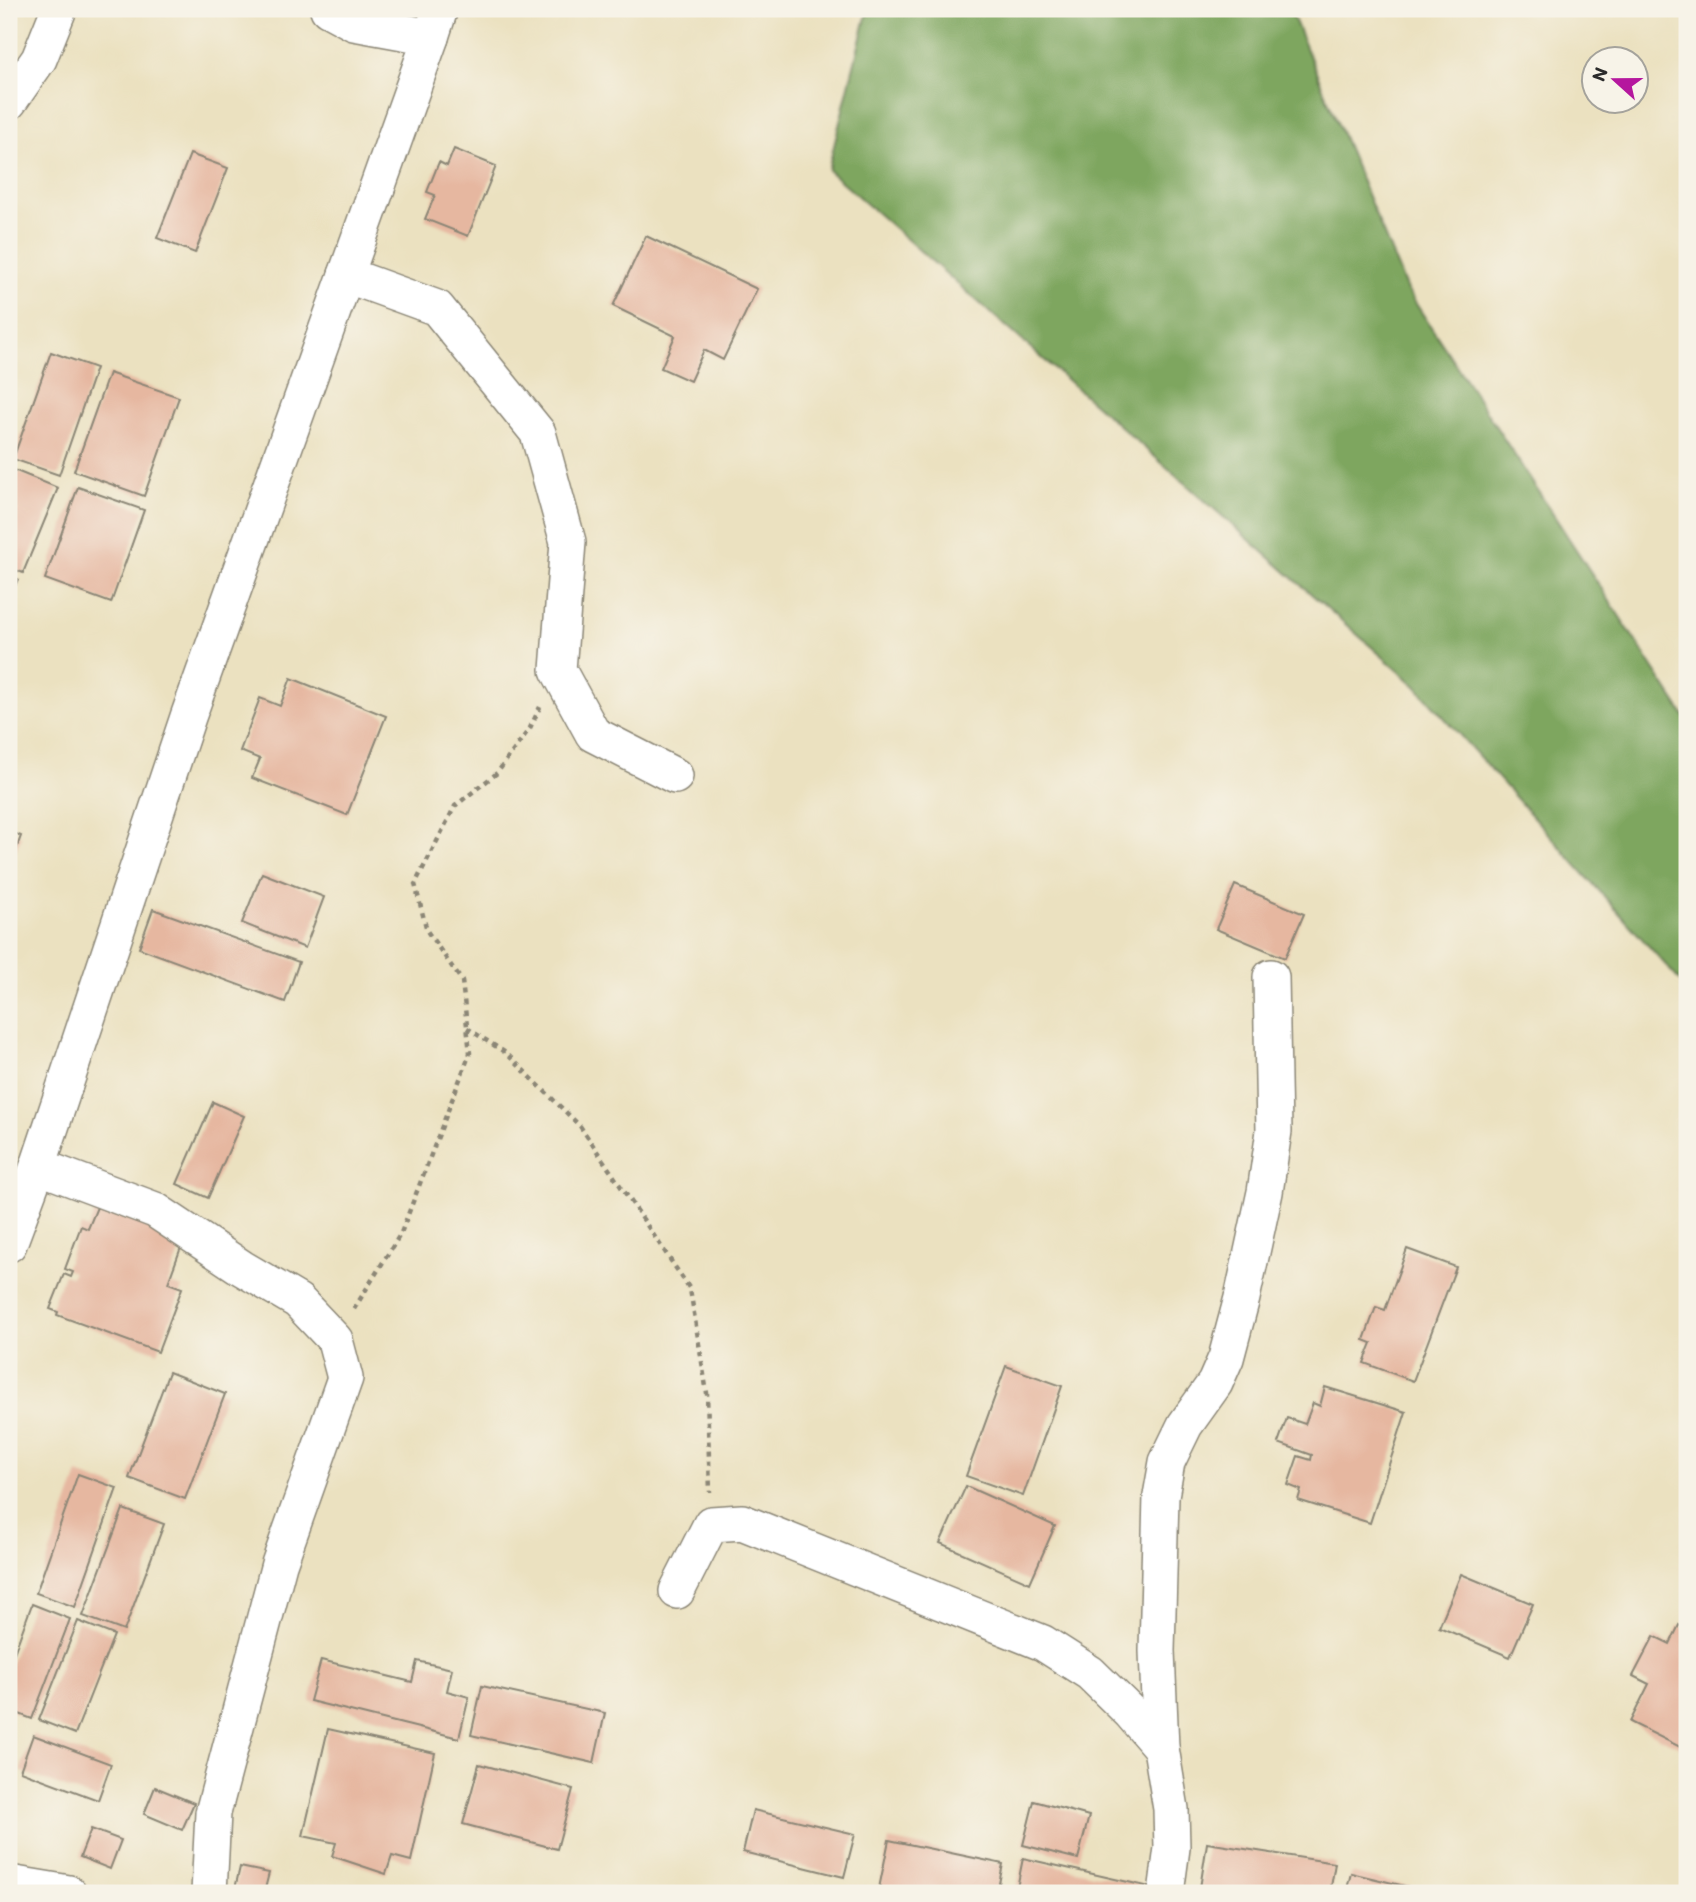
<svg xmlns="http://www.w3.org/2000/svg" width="1696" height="1902" viewBox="0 0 1696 1902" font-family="Itim,sans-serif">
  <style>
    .forest { fill: #7ea65e; stroke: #546844; stroke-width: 2 }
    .building { fill: #e6b7a0 }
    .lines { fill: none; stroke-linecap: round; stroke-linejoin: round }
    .minor-casing { stroke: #8b8676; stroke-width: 38 }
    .path { stroke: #8b8676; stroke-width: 4.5; stroke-dasharray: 5 5; stroke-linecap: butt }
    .minor { stroke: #fff; stroke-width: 35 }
  </style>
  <rect width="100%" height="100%" fill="#f7f3e8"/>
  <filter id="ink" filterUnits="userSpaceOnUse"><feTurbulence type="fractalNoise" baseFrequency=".0143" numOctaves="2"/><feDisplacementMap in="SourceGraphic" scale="14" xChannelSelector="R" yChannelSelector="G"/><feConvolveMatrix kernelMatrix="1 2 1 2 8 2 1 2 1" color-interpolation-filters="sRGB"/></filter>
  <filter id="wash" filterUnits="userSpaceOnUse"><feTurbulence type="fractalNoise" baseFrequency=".00686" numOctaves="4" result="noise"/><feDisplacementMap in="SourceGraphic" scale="28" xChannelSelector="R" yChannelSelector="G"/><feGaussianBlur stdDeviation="1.57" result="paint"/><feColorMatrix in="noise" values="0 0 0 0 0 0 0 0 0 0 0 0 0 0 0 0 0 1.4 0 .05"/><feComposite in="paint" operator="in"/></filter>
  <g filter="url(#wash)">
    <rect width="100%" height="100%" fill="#ebe1c0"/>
    <path class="forest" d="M868 9H1290L1407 290 1687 720V989L1416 686 828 170Z"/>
    <g id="blocks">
      <g class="building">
        <path d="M454 149 496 166 468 236 425 219 435 195 427 192 439 162 447 166Z"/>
        <path d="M190 154 228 168 195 253 157 238Z"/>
        <path d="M646 236 757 289 723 360 704 350 690 381 661 368 675 336 613 306Z"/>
        <path d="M51 352 96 368 59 475 13 459Z"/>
        <path d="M109 373 179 397 144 496 74 471Z"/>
        <path d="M9 468 58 488 23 573 9 567Z"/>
        <path d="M78 487 144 510 111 603 45 579Z"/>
        <path d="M9 575 18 579 9 600Z"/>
        <path d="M291 678 386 716 347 815 252 778 260 759 240 751 260 698 280 706Z"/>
        <path d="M9 831 21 836 9 869Z"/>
        <path d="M262 873 324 897 305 948 242 923Z"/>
        <path d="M1235 885 1304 914 1285 958 1216 929Z"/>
        <path d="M153 909 299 962 285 1002 139 948Z"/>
        <path d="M213 1102 244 1116 208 1198 177 1184Z"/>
        <path d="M97 1207 184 1239 168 1283 182 1288 158 1352 57 1315 58 1312 50 1309 64 1274 71 1277 73 1272 65 1269 81 1226 88 1229Z"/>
        <path d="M1407 1249 1456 1267 1413 1381 1364 1363 1372 1343 1364 1340 1376 1307 1385 1310Z"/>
        <path d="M1006 1366 1062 1386 1023 1496 966 1476Z"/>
        <path d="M169 1372 225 1394 185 1499 129 1478Z"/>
        <path d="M1325 1387 1406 1412 1370 1523 1298 1500 1301 1490 1288 1485 1298 1456 1311 1460 1312 1455 1278 1443 1287 1418 1305 1424 1313 1403 1320 1406Z"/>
        <path d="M78 1474 117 1488 75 1607 36 1593Z"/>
        <path d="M966 1486 1055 1526 1030 1583 940 1543Z"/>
        <path d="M123 1509 164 1524 124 1631 83 1616Z"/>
        <path d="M1461 1574 1533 1604 1510 1657 1439 1627Z"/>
        <path d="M32 1604 70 1619 32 1719 9 1710V1667Z"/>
        <path d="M78 1621 114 1635 75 1734 39 1720Z"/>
        <path d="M1679 1625 1687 1630 1686 1750 1630 1722 1649 1684 1633 1676 1654 1636 1670 1644Z"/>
        <path d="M321 1660 412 1682 417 1661 452 1669 447 1691 469 1697 459 1738 310 1701Z"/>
        <path d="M482 1686 605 1713 594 1763 471 1735Z"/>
        <path d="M328 1729 435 1753 411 1861 392 1856 386 1874 332 1856 336 1843 303 1836Z"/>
        <path d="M33 1735 111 1764 98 1800 20 1771Z"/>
        <path d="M479 1764 573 1789 557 1849 463 1824Z"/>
        <path d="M155 1787 194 1803 182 1830 144 1814Z"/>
        <path d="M1034 1801 1089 1816 1078 1859 1023 1845Z"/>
        <path d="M753 1810 855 1834 844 1877 743 1852Z"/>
        <path d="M91 1829 121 1840 110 1869 80 1857Z"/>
        <path d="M889 1840 1003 1864 997 1893H878Z"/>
        <path d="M1207 1843 1335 1863 1330 1893H1235L1200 1888Z"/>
        <path d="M1023 1858 1150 1887 1149 1893H1016Z"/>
        <path d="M240 1867 269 1873 264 1893H234Z"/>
        <path d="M1351 1873 1430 1892V1893H1346Z"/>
      </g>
    </g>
  </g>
  <g filter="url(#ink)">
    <use href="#blocks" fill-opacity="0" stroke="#8b8676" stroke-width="2"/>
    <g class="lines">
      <defs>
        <g id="minor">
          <path d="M328 9 354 23 431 37 440 9"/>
          <path d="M9 102 39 59 59 9"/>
          <path d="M346 275 437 308 538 433 568 542 558 670 593 734 675 776"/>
          <path d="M38 1166 155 1210 242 1268 298 1301 335 1340 345 1378 279 1564 213 1813 209 1893"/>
          <path d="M9 1244 38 1166 188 717 431 37"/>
          <path d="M677 1591 711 1524 742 1522 1043 1643 1090 1673 1131 1713 1161 1748"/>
          <path d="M9 1883 69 1893"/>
          <path d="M1166 1893 1172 1848 1171 1809 1161 1748 1157 1651 1161 1496 1167 1462 1185 1425 1215 1383 1226 1358 1242 1298 1265 1192 1274 1131 1271 977"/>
        </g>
      </defs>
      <use href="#minor" class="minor-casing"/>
      <g class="path">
        <path d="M467 1028 506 1053 580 1126 690 1289 707 1393 710 1492"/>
        <path d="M354 1309 401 1233 470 1053 462 981 427 931 415 884 455 806 497 773 530 728 540 707"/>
      </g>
      <use href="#minor" class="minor"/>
    </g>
  </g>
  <rect width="1696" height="1902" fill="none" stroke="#f7f3e8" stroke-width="35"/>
  <g transform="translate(1615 80) rotate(291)"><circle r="33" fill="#f7f3e8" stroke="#a5a39c" stroke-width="2"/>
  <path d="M0-5L12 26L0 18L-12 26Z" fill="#b5179e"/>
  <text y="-10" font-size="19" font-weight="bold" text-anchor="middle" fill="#2b2b2b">N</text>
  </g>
</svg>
